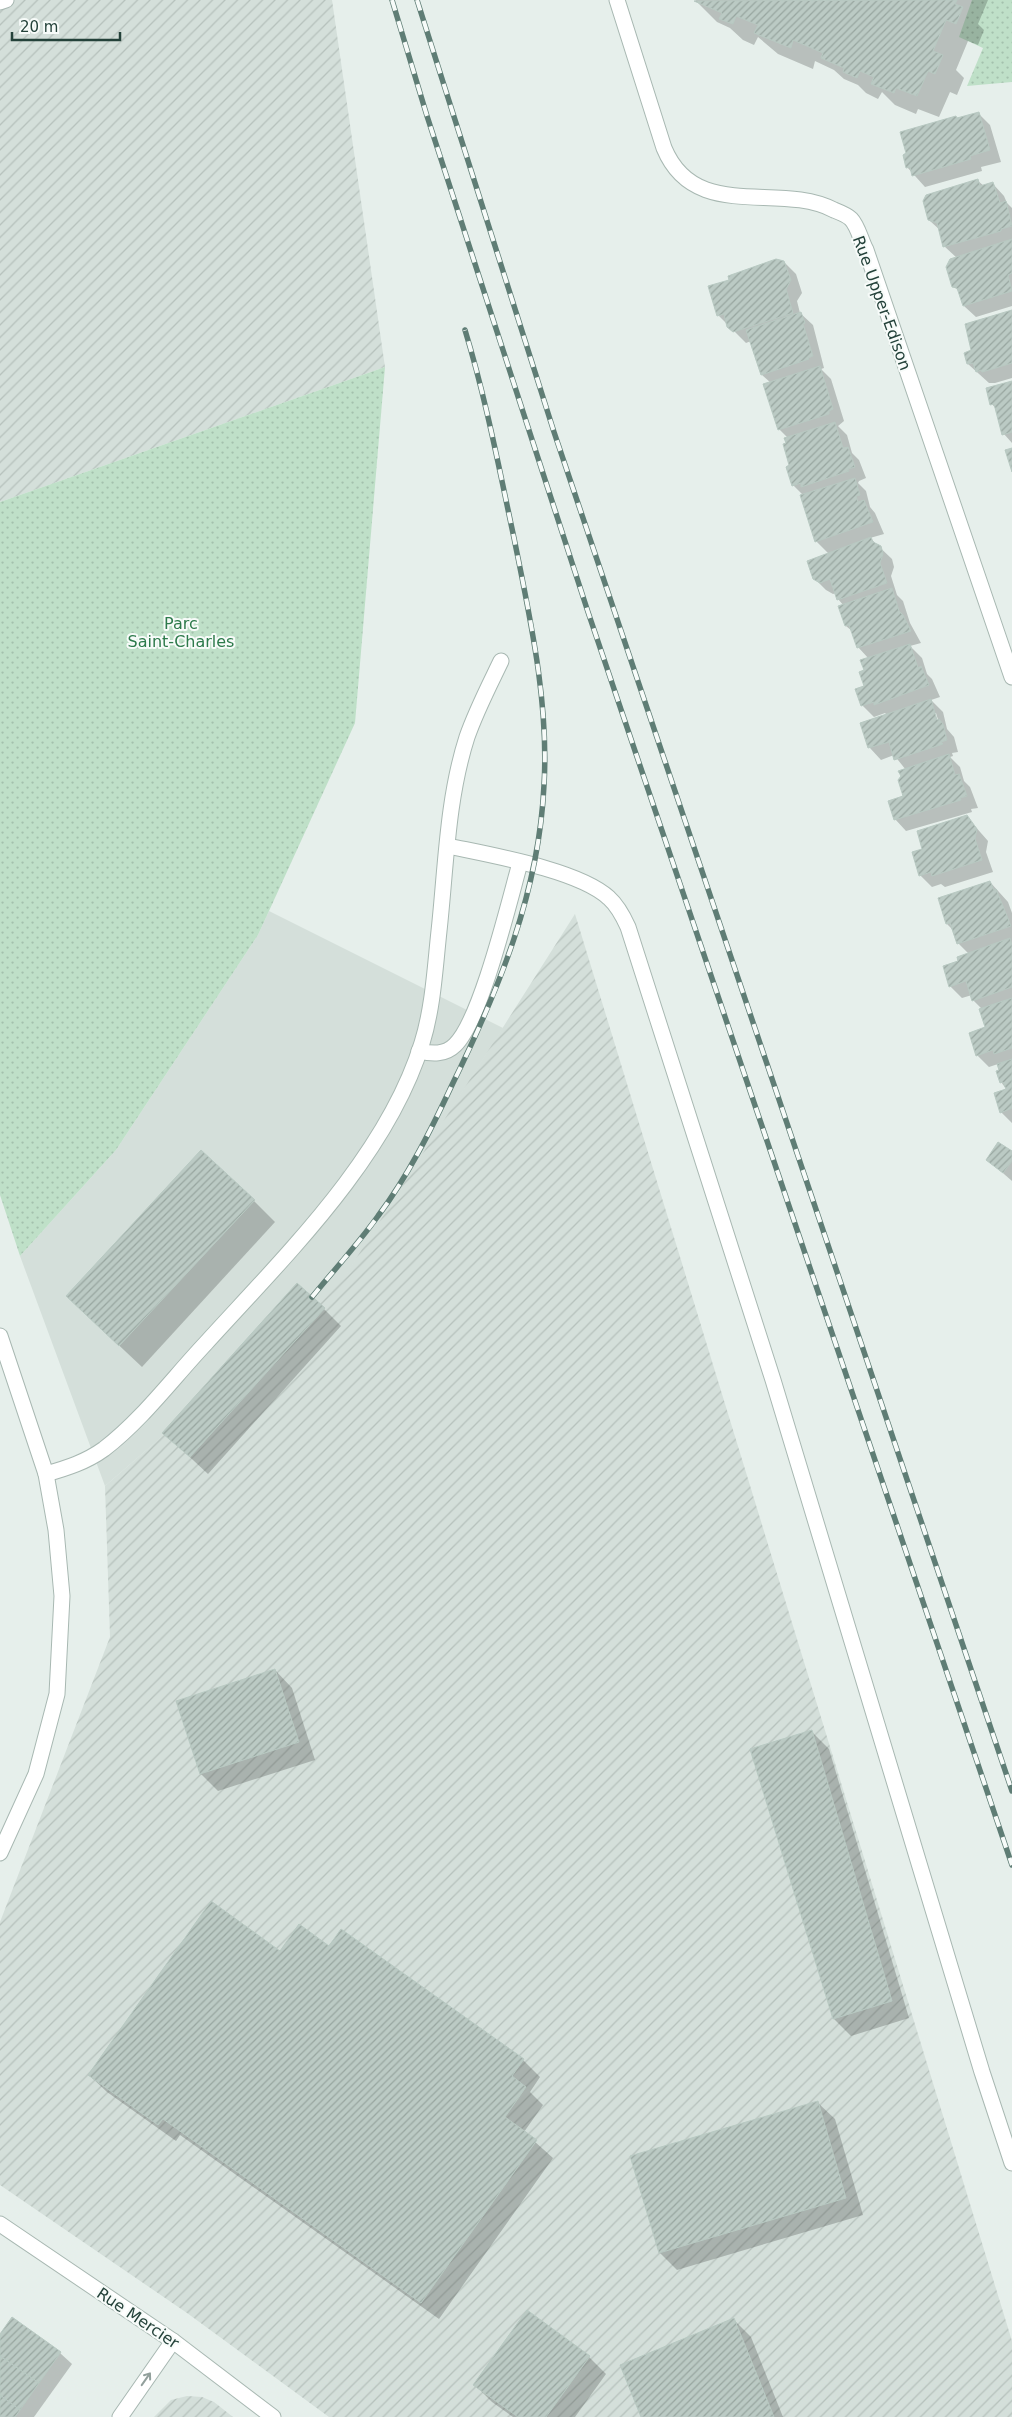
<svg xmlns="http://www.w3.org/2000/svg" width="1012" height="2417" viewBox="0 0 1012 2417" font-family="'DejaVu Sans',sans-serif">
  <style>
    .built { fill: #d4dfda }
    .industrial { fill: url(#industrial-furrows) }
    .park { fill: url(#park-dots) }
    .shadow { fill: #0003; fill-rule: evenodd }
    .building { fill: url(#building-hatch); stroke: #b8c9c2 }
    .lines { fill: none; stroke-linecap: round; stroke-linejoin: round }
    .service-casing { stroke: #a8b8b2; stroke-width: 17 }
    .minor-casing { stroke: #a8b8b2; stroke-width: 17 }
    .service { stroke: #fff; stroke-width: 15 }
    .minor { stroke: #fff; stroke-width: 15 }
    .rail-casing { stroke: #5f7d75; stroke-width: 5.5 }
    .rail { stroke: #f7fbf9; stroke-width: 4; stroke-dasharray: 11; stroke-linecap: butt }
    .oneway { stroke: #92a09c }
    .labels { text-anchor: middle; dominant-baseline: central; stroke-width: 4; stroke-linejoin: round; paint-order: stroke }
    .street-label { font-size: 16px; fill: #24423a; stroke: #f7fbf9 }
    .park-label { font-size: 16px; fill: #2d7a4b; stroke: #f7fbf9 }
  </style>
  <defs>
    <pattern id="industrial-furrows" width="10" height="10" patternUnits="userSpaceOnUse" patternTransform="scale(1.25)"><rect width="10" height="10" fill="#d4dfda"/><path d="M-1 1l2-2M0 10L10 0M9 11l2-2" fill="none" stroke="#b6c1bc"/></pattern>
    <pattern id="park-dots" width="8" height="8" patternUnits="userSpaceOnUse" patternTransform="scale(1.25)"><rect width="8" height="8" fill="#bfe0c8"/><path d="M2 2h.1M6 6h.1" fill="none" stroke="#a4c1ad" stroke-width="1.8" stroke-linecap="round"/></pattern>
    <pattern id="building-hatch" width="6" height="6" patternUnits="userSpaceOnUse" patternTransform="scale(1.25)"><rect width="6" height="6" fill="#bbcac4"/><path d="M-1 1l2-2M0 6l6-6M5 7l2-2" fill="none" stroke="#98a6a0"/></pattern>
  </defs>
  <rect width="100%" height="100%" fill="#e6efeb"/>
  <path class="built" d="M269 911 503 1028 343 1280 105 1486 20 1256 116 1150 258 935Z"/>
  <g class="industrial">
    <path d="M0 0H332L385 367 0 502Z"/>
    <path d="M575 914 1012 2341V2417H329L187 2313 0 2185V1922L110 1637 105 1486 343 1279Z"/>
    <path d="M187 2396 202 2397 214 2402 233 2417H154L171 2400Z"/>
  </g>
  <g class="park">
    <path d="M972 0H1012V82L967 86 983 48 959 37Z"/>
    <path d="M385 367 355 723 258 935 116 1150 20 1256 0 1195V502Z"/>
  </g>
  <g class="shadow">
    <path d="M695 0H988L978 24 984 30 978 45 968 41 956 70 964 78 957 95 950 92 939 117 918 109 916 114 895 105 882 92 878 99 866 93 858 85 844 79 834 70 815 61 813 69 778 54 758 37 754 45 743 40 730 28 717 22Z"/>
    <path d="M978 113 990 125 1001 162 981 167 982 171 925 187 907 167 957 119Z"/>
    <path d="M978 181 984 186 993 184 1004 196 1007 203 1012 208V306L976 317 964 306 960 292 953 286 957 258 944 246 941 231 929 220Z"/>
    <path d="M784 262 796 274 802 293 797 301 800 313 813 325 824 368 821 369 831 379 844 421 838 426 847 435 852 453 859 460 866 478 859 481 858 483 866 491 870 507 875 513 884 534 870 538 892 559 894 567 891 576 897 595 903 601 910 623 921 643 910 646 922 658 927 674 932 679 940 697 931 700 943 712 947 729 954 737 958 752 952 753 953 756 950 757 960 767 964 781 970 787 978 808 971 809 972 812 906 831 895 819 905 796 906 770 894 755 881 760 870 748 862 724 887 715 885 713 874 717 862 705 869 659 858 647 852 631 846 626 844 606 838 599 836 593 833 594 826 590 814 578 829 554 816 541 803 495 793 485 788 438 779 429 771 383 762 375 751 341 746 343 718 315ZM934 713H936L940 726 938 727Z"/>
    <path d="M1012 311V378L995 383H989L968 364 972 351Z"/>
    <path d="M1012 382V443L1004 434 996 409 992 404Z"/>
    <path d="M966 816 988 841 986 852 993 872 945 887 941 884 932 887 920 875 924 849Z"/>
    <path d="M990 882 1008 902 1012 913V1123L1001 1112 1007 1090 1001 1082 998 1064 989 1067 977 1055 987 1028 983 1010 973 1000 972 995 962 998 950 986 960 961 969 954 959 944 954 931 947 924Z"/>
    <path d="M1012 1152V1181L988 1160Z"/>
    <path d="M254 1201 275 1222 142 1367 90 1318Z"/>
    <path d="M324 1309 341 1326 208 1474 164 1433Z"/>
    <path d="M275 1670 292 1688 315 1760 218 1791 201 1774 178 1702Z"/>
    <path d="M812 1732 829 1749 909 2018 851 2036 834 2019Z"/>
    <path d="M329 1947 523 2060 540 2077 530 2092 543 2105 524 2132 553 2158 439 2319 180 2135 176 2141 107 2092 89 2075Z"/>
    <path d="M817 2102 835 2119 863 2215 677 2270 660 2253 632 2157Z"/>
    <path d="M734 2320 751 2337 783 2417H643Z"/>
    <path d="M0 2337 60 2353 72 2364 34 2417H0Z"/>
    <path d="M589 2357 606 2374 575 2417H513L492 2402 475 2385Z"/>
  </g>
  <g class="building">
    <path d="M957 0 955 4 963 7 956 24 946 20 933 51 943 55 935 74 928 71 917 96 896 88 894 93 871 84 874 77 860 71 857 78 843 72 844 68 821 58 823 53 793 40 791 48 754 33 758 25 736 16 733 24 719 19 722 13 694 1Z"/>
    <path d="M979 112 990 150 970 156 971 159 912 176 910 167 906 168 903 155 906 153 900 132 956 116 957 118Z"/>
    <path d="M978 179 980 186 993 182 1000 203 1006 201 1012 226 1001 229V231L943 247 937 223 928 220 923 201 926 195Z"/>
    <path d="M1012 239V273L1008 275 1012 291 963 306 957 288 952 287 946 267 950 259Z"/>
    <path d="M776 259 784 261 791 280 786 289 793 313 733 332 727 327 724 314 717 316 708 286 729 280 728 276Z"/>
    <path d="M1012 310V363L982 372 981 370 976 372 973 363 967 364 964 353 971 350 965 324Z"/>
    <path d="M801 312 805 323 803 324 813 356 808 358 809 359 761 375 746 330Z"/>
    <path d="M820 366 833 409 829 411V414L778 430 763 384Z"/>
    <path d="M1012 381V432L1002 435 994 404 990 405 986 388Z"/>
    <path d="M835 422 843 448 848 447 855 467 848 469 849 471 801 487V483L792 486 786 467 789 465 783 444 786 443 784 438Z"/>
    <path d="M1012 448V472L1005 450Z"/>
    <path d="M855 478 860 495 856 496 858 502 864 500 873 522 815 542 800 495Z"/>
    <path d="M871 537 873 542 881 546 883 554 880 563 887 583 837 600 830 579 820 583 813 579 807 561Z"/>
    <path d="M892 588 899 611 903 615 911 631 857 648 849 625 845 626 838 606Z"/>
    <path d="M910 644 918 668 921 666 929 685 874 705V702L861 706 855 689 864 686 859 672 864 670 860 660Z"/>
    <path d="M931 699 937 720 939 719 943 724 947 740 941 742 943 744 894 760 889 742 868 748 860 723Z"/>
    <path d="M949 754 955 775 959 774 967 796 960 798 961 800 894 820 888 801 903 796 898 780 901 776 898 771Z"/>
    <path d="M967 815 977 829 975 839 982 860 932 876 931 872 919 876 912 852 922 849 917 831Z"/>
    <path d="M990 881 994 890 996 889 1011 926 957 944 950 923 946 924 938 898Z"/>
    <path d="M1010 938 1012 945V987L972 1001 966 981 949 987 943 966 958 961 957 957Z"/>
    <path d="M1012 998V1048L994 1054 993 1050 976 1056 969 1033 985 1027 979 1009Z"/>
    <path d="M1012 1059V1108L1000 1113 994 1093 1006 1089 1003 1082 1000 1083 996 1071 999 1070 997 1064Z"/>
    <path d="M998 1142 1012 1151V1161L1003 1173 986 1160Z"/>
    <path d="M201 1150 255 1200 119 1346 66 1296Z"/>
    <path d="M297 1283 325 1308 190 1457 162 1433Z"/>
    <path d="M275 1669 299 1742 200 1774 176 1701Z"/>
    <path d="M812 1730 892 2001 833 2019 750 1749Z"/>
    <path d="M211 1901 280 1951 299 1924 329 1946 341 1929 524 2059 512 2076 526 2087 505 2117 537 2140 421 2303 163 2119 158 2125 88 2075Z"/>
    <path d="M818 2101 846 2198 659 2253 630 2156Z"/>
    <path d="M527 2310 590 2356 546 2417H518L473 2385Z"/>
    <path d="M12 2317 61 2352 39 2383 0 2356V2334Z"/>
    <path d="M734 2318 774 2417H641L620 2365Z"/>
    <path d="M0 2356 39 2383 20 2410 0 2395Z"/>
    <path d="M0 2395 20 2410 15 2417H0Z"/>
  </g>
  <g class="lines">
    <defs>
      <g id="service">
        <path d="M448 846C490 855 579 870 609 898 618 906 623 916 628 927L773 1380 982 2072 1012 2163"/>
        <path d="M419 1051C432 1054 445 1055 455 1045 481 1020 509 902 520 863"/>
        <path d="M46 1474C67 1468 86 1462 104 1449 142 1420 173 1378 206 1343 285 1256 387 1157 422 1043 433 1008 435 968 439 931 446 867 447 799 467 737 476 711 489 686 501 661"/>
      </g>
      <g id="minor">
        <path d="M617 0 664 148C695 223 779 181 834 210 839 212 847 215 851 219 858 226 861 241 866 250L1012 677"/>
        <path d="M0 2 6 0"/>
        <path d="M0 1336 46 1474 56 1530 62 1596 57 1694 36 1774 0 1853"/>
        <path d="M0 2224 173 2341 273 2417"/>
        <path d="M120 2417 173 2341"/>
      </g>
    </defs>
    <use href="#service" class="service-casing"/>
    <use href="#minor" class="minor-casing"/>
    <use href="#service" class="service"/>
    <use href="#minor" class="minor"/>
    <defs>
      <g id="rail">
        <path d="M392 0 427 116 588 612 1012 1865"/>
        <path d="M417 0 554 432 1012 1791"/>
        <path d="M312 1297C334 1270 358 1244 378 1216 408 1176 431 1130 452 1085 499 989 539 893 544 785 549 702 530 618 514 538 499 468 486 399 465 330"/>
      </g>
    </defs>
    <use href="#rail" class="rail-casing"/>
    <use href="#rail" class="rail"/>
  </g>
  <defs><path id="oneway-shaft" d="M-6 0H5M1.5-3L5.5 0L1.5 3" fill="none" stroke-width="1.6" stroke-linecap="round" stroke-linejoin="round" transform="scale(1.25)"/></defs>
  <use class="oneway" href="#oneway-shaft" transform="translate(146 2379) rotate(-55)"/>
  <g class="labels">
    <g class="street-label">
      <text transform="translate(882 303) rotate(70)">Rue Upper-Edison</text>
      <text transform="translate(138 2318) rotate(34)">Rue Mercier</text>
    </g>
    <g class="park-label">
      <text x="181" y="623">Parc<tspan x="181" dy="18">Saint-Charles</tspan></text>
    </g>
  </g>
  <path d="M12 32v8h108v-8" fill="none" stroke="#24423a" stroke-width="2.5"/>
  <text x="20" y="32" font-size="15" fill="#24423a" stroke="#f7fbf9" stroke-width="4" paint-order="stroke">20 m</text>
</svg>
